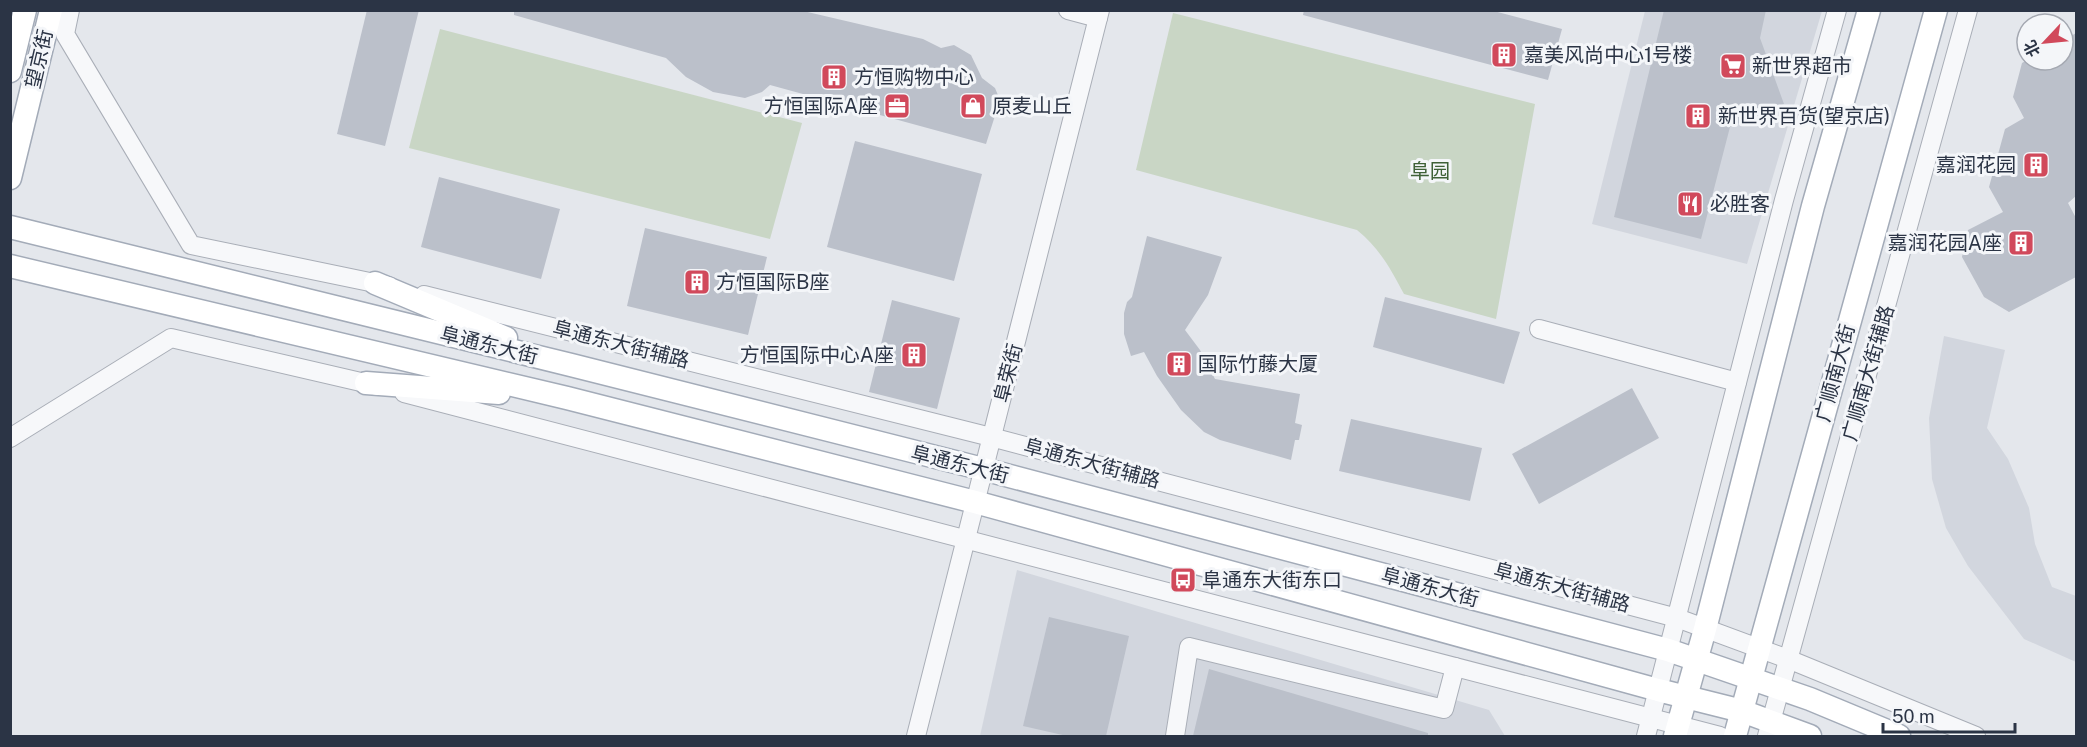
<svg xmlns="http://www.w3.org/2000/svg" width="2087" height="747" viewBox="0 0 2087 747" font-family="'Public Sans','Noto Sans SC',sans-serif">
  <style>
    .built { fill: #d2d6de }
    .green { fill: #c9d6c5 }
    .building { fill: #bbc0ca }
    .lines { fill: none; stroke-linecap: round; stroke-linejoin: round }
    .minor-casing { stroke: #a9aeb7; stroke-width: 20 }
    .major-casing { stroke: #a3abb8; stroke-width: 25 }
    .minor { stroke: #f7f8fa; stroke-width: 18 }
    .major { stroke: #fff; stroke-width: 22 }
    .labels { text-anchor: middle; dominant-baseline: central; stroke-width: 6; stroke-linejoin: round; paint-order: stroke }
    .poi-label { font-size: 20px; fill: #2b3445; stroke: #f4f6f9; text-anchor: start }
    .street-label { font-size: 20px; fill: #2b3445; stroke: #f4f6f9 }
    .park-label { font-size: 20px; fill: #3f6138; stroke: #f4f6f9 }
  </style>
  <rect width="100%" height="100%" fill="#e4e7ec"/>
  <g class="built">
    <path d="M1645 11H1822L1747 264 1592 224Z"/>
    <path d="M1944 336 2005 350 1987 428 2008 459 2029 508 2035 544 2052 587 2076 596V662L2024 639 1968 566 1946 528 1932 479 1929 418Z"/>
    <path d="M1017 570 1489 710 1505 736H980Z"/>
  </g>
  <g class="green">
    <path d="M1173 13 1535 104 1496 319 1404 294C1390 268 1380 249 1357 230L1136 170Z"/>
    <path d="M440 29 802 123 770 239 409 148Z"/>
  </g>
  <g class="building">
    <path d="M367 10H419L385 146 337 134Z"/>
    <path d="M514 10H799L923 39 941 48 954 45 971 55 982 78 995 88 1000 100 986 144 770 85 762 92 745 98 713 92 686 77 666 58 514 15Z"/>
    <path d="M1304 10H1490L1562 29 1548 80 1303 15Z"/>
    <path d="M1664 10H1766L1760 38 1784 104 1730 127 1701 239 1614 217Z"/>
    <path d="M2076 33V196L2068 203 2076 218V277L2009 312 1984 297 1962 257 1968 230 2003 212 1989 187 2005 129 2024 118 2013 97 2022 63 2027 60H2063V41Z"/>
    <path d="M855 141 982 174 954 281 827 247Z"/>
    <path d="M439 177 560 209 541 279 421 247Z"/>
    <path d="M645 228 767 257 748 335 627 306Z"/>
    <path d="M1147 236 1222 257 1208 295 1185 330 1200 350 1215 379 1300 394 1295 423 1302 425 1299 440H1295L1291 460 1220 440 1204 432 1181 410 1157 376 1144 352 1131 356 1124 334V313L1127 302 1132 297Z"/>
    <path d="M1385 297 1520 332 1504 384 1373 347Z"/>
    <path d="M892 300 960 318 937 409 869 392Z"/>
    <path d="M1632 388 1659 438 1539 504 1512 454Z"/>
    <path d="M1351 419 1482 448 1470 501 1339 471Z"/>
    <path d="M1049 617 1129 636 1106 736H1067L1023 726Z"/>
    <path d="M1209 669 1428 733V736H1193Z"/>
  </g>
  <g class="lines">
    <defs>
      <g id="minor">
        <path d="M70 10 65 34 191 245 389 286"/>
        <path d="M1068 10 1098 18"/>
        <path d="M424 295 991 437 1677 618 1788 659 1976 736"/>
        <path d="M1539 329 1737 382"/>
        <path d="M404 393 1720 736"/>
        <path d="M10 438 171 338 378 386"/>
        <path d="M916 736 1100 10"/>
        <path d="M1175 736 1189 647 1444 709 1455 667"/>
        <path d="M1646 736 1784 200 1837 10"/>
        <path d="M1767 736 1968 10"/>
      </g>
      <g id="major">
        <path d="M10 71 25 10"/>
        <path d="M10 178 51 10"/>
        <path d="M10 227 571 365 983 469 1668 650 1810 699 1899 736"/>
        <path d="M10 266 567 398 975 502 1658 690 1742 711 1810 736"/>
        <path d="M375 283 506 338"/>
        <path d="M366 383 499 393"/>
        <path d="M1675 736 1705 629 1813 206 1869 10"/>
        <path d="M1735 736 1936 10"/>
      </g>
    </defs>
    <use href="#minor" class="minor-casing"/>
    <use href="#major" class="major-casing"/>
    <use href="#minor" class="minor"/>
    <use href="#major" class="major"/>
  </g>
  <defs>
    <symbol id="building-square" viewBox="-11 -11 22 22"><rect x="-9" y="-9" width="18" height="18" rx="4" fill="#d1495b" stroke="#f4f6f9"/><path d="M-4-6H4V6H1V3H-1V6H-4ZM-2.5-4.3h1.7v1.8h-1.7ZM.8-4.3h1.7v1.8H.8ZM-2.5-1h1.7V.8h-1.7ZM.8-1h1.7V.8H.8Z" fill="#fff"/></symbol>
    <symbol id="supermarket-square" viewBox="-11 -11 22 22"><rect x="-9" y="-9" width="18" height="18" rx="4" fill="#d1495b" stroke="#f4f6f9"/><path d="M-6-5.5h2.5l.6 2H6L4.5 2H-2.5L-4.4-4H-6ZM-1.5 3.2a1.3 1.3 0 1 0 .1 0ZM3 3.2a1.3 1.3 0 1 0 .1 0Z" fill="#fff"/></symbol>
    <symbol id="office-square" viewBox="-11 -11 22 22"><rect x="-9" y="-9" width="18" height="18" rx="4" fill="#d1495b" stroke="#f4f6f9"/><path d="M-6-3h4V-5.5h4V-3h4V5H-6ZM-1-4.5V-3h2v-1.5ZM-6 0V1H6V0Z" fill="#fff"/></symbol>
    <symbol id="shop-square" viewBox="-11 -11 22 22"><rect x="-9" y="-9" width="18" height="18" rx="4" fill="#d1495b" stroke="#f4f6f9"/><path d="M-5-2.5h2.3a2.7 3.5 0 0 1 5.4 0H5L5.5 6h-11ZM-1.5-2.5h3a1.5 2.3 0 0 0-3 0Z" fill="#fff"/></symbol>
    <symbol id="restaurant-square" viewBox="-11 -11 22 22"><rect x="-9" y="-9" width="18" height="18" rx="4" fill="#d1495b" stroke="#f4f6f9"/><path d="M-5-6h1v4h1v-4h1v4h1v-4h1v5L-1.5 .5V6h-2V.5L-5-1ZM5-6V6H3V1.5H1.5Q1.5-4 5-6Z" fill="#fff"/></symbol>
    <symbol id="bus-square" viewBox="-11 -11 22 22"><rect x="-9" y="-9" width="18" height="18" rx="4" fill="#d1495b" stroke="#f4f6f9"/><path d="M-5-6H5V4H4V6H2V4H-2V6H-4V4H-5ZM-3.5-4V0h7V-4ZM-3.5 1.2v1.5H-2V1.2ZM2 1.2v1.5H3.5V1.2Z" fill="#fff"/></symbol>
  </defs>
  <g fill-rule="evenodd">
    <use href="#building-square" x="1489" y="40" width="30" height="30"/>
    <use href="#supermarket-square" x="1718" y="51" width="30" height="30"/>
    <use href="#building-square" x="819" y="62" width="30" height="30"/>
    <use href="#office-square" x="882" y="91" width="30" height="30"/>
    <use href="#shop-square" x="958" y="91" width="30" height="30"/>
    <use href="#building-square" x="1683" y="101" width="30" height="30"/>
    <use href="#building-square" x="2021" y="150" width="30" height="30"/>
    <use href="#restaurant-square" x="1675" y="189" width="30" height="30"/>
    <use href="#building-square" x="2006" y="228" width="30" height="30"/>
    <use href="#building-square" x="682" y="267" width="30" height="30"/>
    <use href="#building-square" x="899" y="340" width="30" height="30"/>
    <use href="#building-square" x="1164" y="349" width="30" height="30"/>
    <use href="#bus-square" x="1168" y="565" width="30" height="30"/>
  </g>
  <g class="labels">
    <g class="poi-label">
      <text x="1524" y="55">嘉美风尚中心1号楼</text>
      <text x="1752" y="66">新世界超市</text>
      <text x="854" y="77">方恒购物中心</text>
      <text x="878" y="106" text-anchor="end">方恒国际A座</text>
      <text x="992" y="106">原麦山丘</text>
      <text x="1718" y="116">新世界百货(望京店)</text>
      <text x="2016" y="165" text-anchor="end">嘉润花园</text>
      <text x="1710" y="204">必胜客</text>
      <text x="2002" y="243" text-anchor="end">嘉润花园A座</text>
      <text x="716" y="282">方恒国际B座</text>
      <text x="894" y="355" text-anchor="end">方恒国际中心A座</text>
      <text x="1198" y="364">国际竹藤大厦</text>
      <text x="1202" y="580">阜通东大街东口</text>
    </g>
    <g class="street-label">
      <text transform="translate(39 59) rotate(-77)">望京街</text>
      <text transform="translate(621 344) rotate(14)">阜通东大街辅路</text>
      <text transform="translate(489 345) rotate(14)">阜通东大街</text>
      <text transform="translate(1008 373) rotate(-76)">阜荣街</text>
      <text transform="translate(1835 373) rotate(-75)">广顺南大街</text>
      <text transform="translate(1868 373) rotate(-74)">广顺南大街辅路</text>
      <text transform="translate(1092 463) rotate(15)">阜通东大街辅路</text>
      <text transform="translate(960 464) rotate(14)">阜通东大街</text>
      <text transform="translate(1430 587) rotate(15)">阜通东大街</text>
      <text transform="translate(1562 587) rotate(15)">阜通东大街辅路</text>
    </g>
    <g class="park-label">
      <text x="1430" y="171">阜园</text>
    </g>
  </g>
  <rect width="2087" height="747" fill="none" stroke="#2b3445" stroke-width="24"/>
  <g transform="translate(2045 42) rotate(244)"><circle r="28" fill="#f4f6f9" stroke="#a4a8b1" stroke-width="1.5"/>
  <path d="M0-4.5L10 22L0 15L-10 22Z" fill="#d1495b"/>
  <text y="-9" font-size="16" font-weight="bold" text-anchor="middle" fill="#2b3445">北</text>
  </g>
  <path d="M1883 723v9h132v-9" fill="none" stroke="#2b3445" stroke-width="3"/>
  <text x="1892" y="723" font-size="18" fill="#2b3445" stroke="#f4f6f9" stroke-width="4.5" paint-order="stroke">50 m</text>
</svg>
